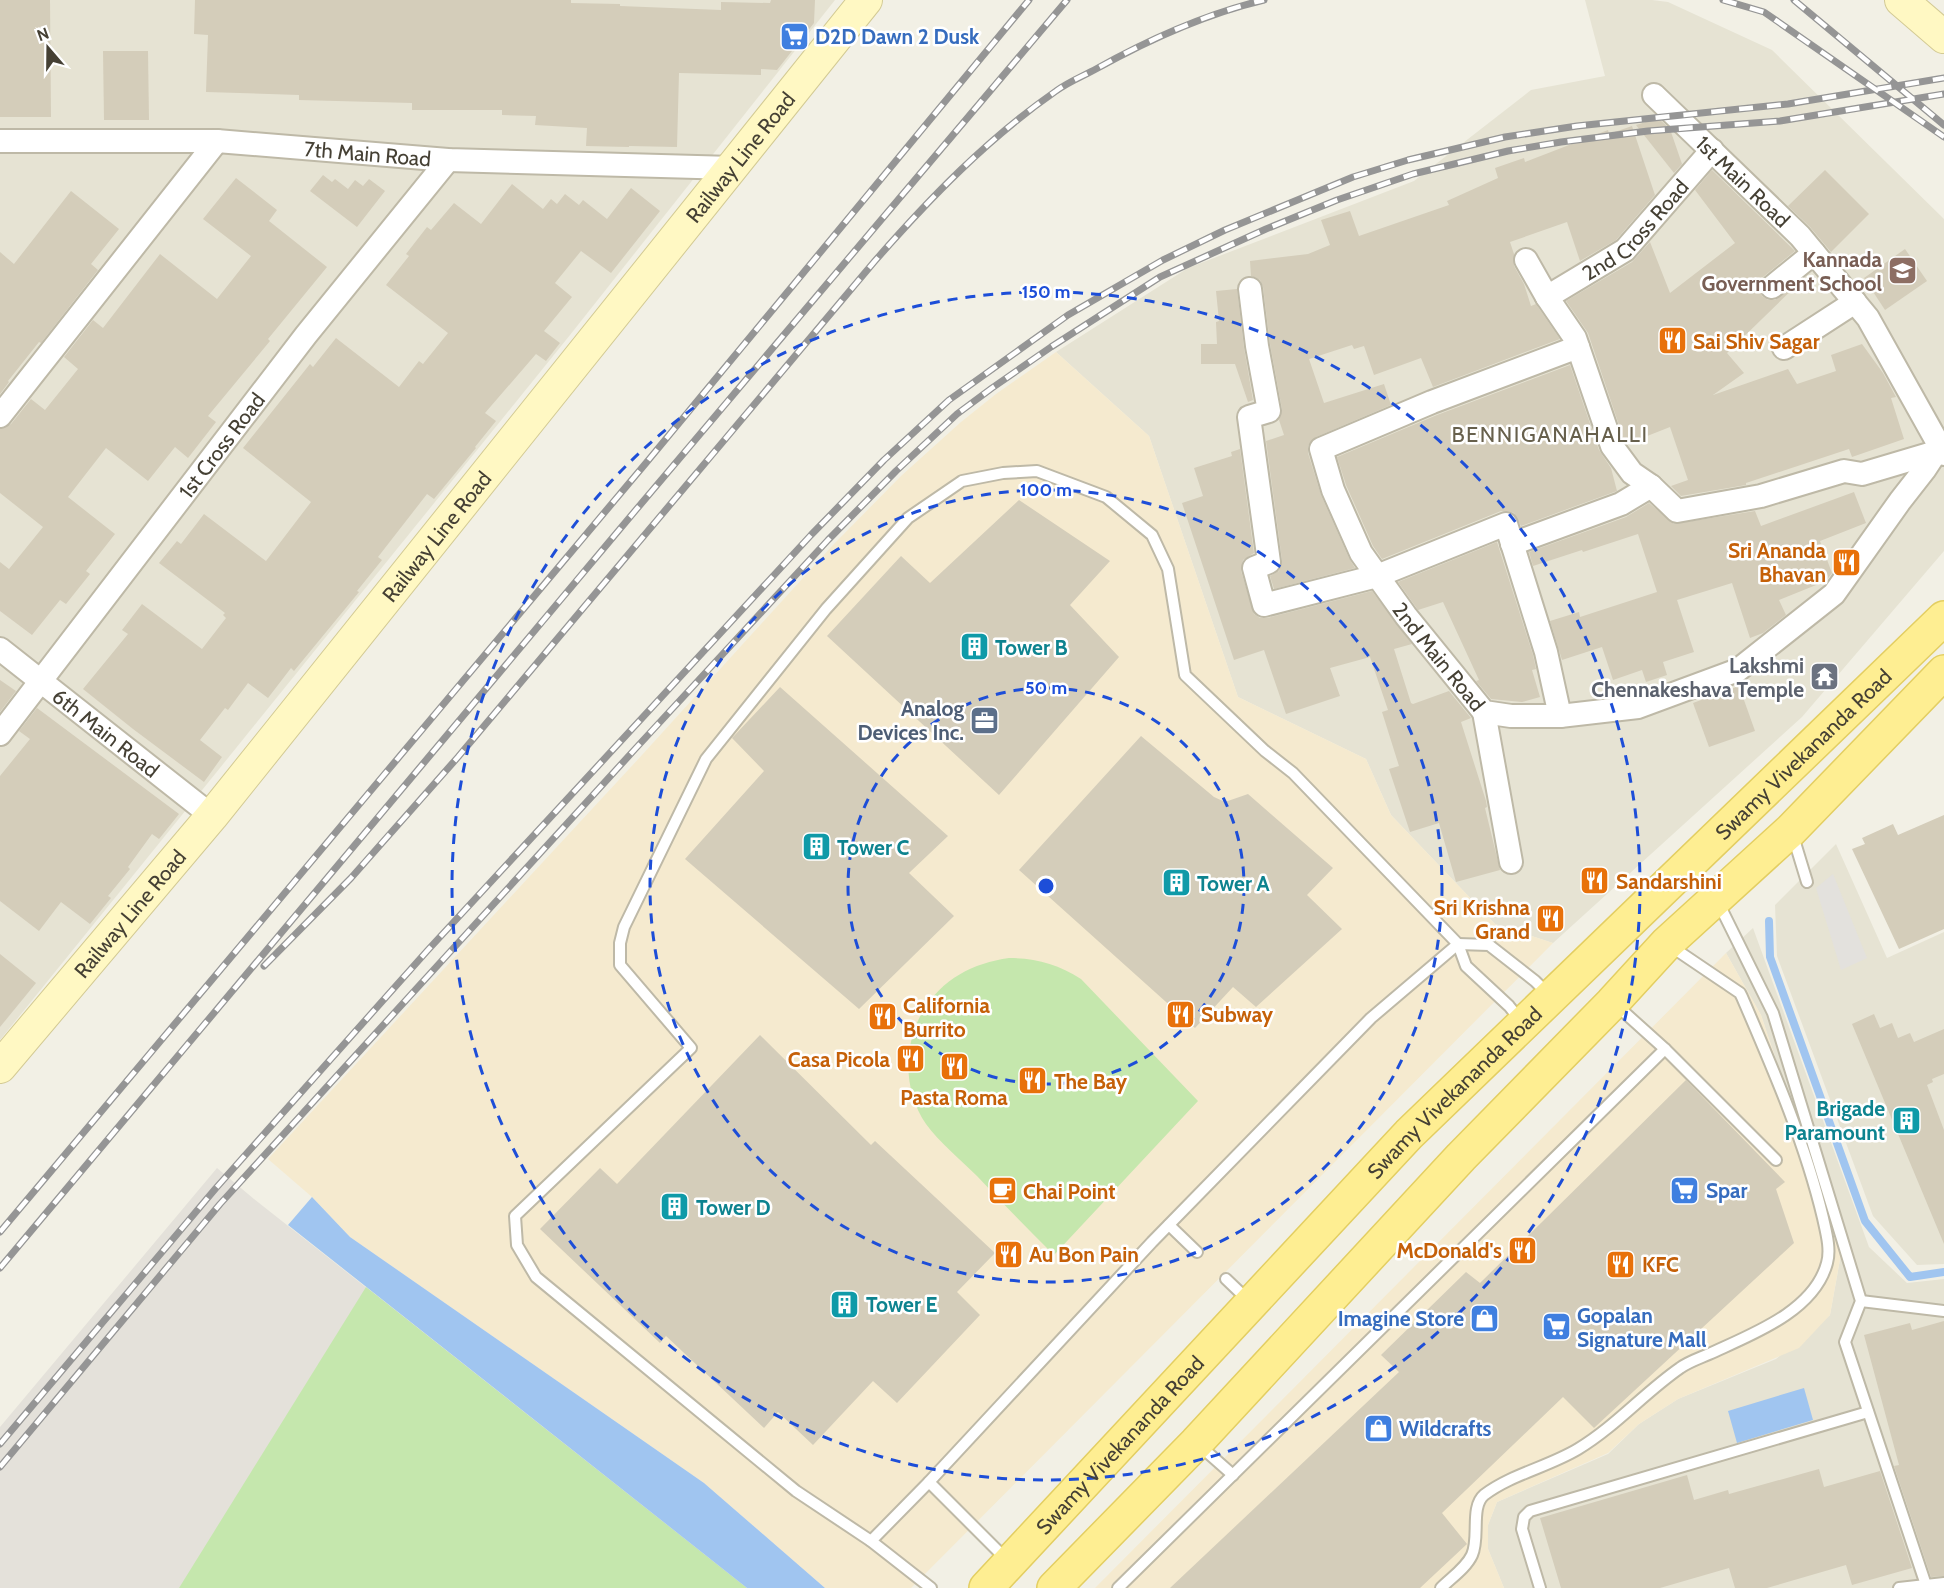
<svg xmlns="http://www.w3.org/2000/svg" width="1944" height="1588" viewBox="0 0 1944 1588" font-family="Cabin,sans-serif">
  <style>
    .residential { fill: #e6e3d3 }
    .commercial { fill: #f5eacf }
    .industrial { fill: #e4e1da }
    .green { fill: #c5e7ad }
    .parking { fill: #e3e1dd }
    .water { fill: #a0c5f0 }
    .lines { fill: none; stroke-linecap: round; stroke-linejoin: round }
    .stream { stroke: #a0c5f0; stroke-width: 8 }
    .building { fill: #d4cdba }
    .lane-casing { stroke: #beb9a7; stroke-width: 14 }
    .street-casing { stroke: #beb9a7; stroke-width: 26 }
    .secondary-casing { stroke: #d3ca94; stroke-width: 34 }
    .primary-casing { stroke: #e3ce62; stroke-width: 36 }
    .lane { stroke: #fff; stroke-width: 10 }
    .street { stroke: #fff; stroke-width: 22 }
    .secondary { stroke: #fff8c3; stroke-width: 32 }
    .primary { stroke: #feee92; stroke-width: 33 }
    .rail-casing { stroke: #959595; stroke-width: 7 }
    .rail { stroke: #fff; stroke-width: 4.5; stroke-dasharray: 14; stroke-linecap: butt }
    .ring { fill: none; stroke: #1d4ed8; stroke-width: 3; stroke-dasharray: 10 8 }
    .labels { text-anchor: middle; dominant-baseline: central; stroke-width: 5; stroke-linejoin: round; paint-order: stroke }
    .shop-label { font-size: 21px; font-weight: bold; fill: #366cbe; stroke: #fff; text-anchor: start }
    .street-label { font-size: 21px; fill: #454034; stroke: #fff }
    .education-label { font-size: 21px; font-weight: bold; fill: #785e54; stroke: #fff; text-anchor: end }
    .food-label { font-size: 21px; font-weight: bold; fill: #c56008; stroke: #fff; text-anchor: start }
    .culture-label { font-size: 21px; font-weight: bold; fill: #0d838f; stroke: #fff; text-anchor: start }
    .worship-label { font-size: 21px; font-weight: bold; fill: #5b616d; stroke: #fff; text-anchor: end }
    .service-label { font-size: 21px; font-weight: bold; fill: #4e5e75; stroke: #fff; text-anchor: end }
    .neighbourhood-label { font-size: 22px; letter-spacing: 1.5px; fill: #67604c; stroke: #fff }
    .centre { fill: #1d4ed8; stroke: #fff; stroke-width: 3 }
    .ring-label { font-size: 18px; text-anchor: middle; font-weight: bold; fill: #1d4ed8; stroke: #fff; stroke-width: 5; stroke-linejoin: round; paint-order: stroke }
  </style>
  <rect width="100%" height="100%" fill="#f2f0e5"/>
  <g class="residential">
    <path d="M0 0H835L570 335 0 1040Z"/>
    <path d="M1585 0H1652L1668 2 1772 50 1944 219V551L1802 717 1553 943 1495 924 1391 815 1366 759 1238 697 1149 436 1056 352 1188 268 1414 181 1531 90 1605 76Z"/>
    <path d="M1836 844 1887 958 1944 932V1264L1917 1265 1873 1216 1777 956 1775 905Z"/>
    <path d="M1753 928 1869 1247 1907 1283 1944 1279V1588H1504L1488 1549V1525L1497 1502 1608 1454 1639 1424 1678 1399 1776 1359 1830 1315 1841 1254 1761 1015 1726 953Z"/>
  </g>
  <g class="commercial">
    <path d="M1056 352 1149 436 1238 697 1366 759 1391 815 1495 924 1553 943 911 1588H825L704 1483 350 1237 312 1197 268 1159 642 755 833 545 901 476 961 422 996 394Z"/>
    <path d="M1726 953 1761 1015 1841 1254 1830 1315 1799 1348 1678 1399 1639 1424 1608 1453 1497 1502 1488 1525V1549L1504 1588H1095Z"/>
  </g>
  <path class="industrial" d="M217 1168 254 1199 747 1588H0V1427Z"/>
  <g class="green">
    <path d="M1009 958C1036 958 1058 964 1081 979L1198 1101 1054 1255C1028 1229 1002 1203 977 1176 962 1161 938 1141 926 1124 903 1091 903 1045 923 1011 942 979 973 963 1009 958Z"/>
    <path d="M366 1287 747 1588H179Z"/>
  </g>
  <path class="parking" d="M1833 874 1867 958 1841 970 1816 888Z"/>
  <g class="water">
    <path d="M312 1197 350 1237 704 1483 825 1588H747L288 1225Z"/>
    <path d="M1804 1388 1813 1420 1737 1443 1728 1411Z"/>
  </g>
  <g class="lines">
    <path class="stream" d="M1769 921 1770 957 1865 1221 1910 1277 1944 1272"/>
  </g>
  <g class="building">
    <path d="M0 0H50L51 117H0Z"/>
    <path d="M195 0H571V3L620 4V6L721 10V2L770 3 771 0H815L814 23 777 70 761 69V75L679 73 677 147 629 146V147L586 146 587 128 535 125 536 116 502 115V110H412V103L299 100V95L206 92 208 35 194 34Z"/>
    <path d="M103 51H148L149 120H104Z"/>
    <path d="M1658 118 1670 129 1682 164 1674 173 1636 125Z"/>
    <path d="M1632 126 1655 195 1616 240 1580 261 1567 222 1510 242 1514 254V266L1524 284 1531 306 1536 304 1560 339 1433 387 1421 358 1374 375 1364 346 1354 349 1352 345 1309 359 1324 403 1384 384 1391 405 1316 437 1308 446V453L1321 495 1349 558 1355 568 1274 589 1270 576 1279 571 1282 560 1266 441 1284 435 1279 420 1282 409 1270 344 1263 287 1260 280 1251 276 1250 261 1308 254 1330 245 1321 220 1350 211 1359 236 1449 205 1447 201 1498 178 1495 168 1524 158 1525 162 1608 130 1609 134Z"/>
    <path d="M1712 170 1795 251 1763 277 1760 282 1759 289 1762 296 1768 300H1775L1802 280 1727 353 1744 373 1713 395 1788 369 1797 384 1836 371 1831 355 1862 344 1883 373 1896 397 1891 398 1904 439 1852 457 1849 449 1746 483V485L1681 496 1671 486 1688 480 1670 427 1627 444 1624 440 1588 333 1566 301 1632 262 1650 242 1670 293 1735 243 1695 190Z"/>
    <path d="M1825 170 1869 214 1831 252 1810 227 1788 206Z"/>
    <path d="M323 175 332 182 335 179 348 189 355 180 363 186 369 179 385 191 357 227 310 191Z"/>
    <path d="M236 178 277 210 269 221 327 267 268 339 270 341 208 416 216 422 188 458 175 447 148 481 106 448 68 497 115 534 86 571 90 574 66 604 60 600 32 635 0 611V562L9 569 43 527 0 493V429L11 424 31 399 45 410 78 369 64 357 93 320 103 328 160 254 217 299 251 256 203 219Z"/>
    <path d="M512 184 543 209 551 199 557 204 565 194 579 205 583 200 607 219 631 188 660 211 611 273 581 251 555 283 572 297 544 331 560 343 546 361 536 354 485 413 496 421 475 447 476 448 434 499 427 494 378 557 382 560 357 591 359 592 294 671 291 668 268 698 248 683 228 710 225 708 200 740 222 757 204 782 133 729 83 689 128 634 122 630 142 604 202 649 226 618 223 615 225 613 159 563 177 541 181 544 204 514 266 561 311 502 243 448 310 364 313 367 336 338 399 387 419 361 423 364 448 333 386 285 409 256 406 254 427 227 431 230 454 203 481 224Z"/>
    <path d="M71 191 119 229 91 264 98 270 41 343 39 342 8 381 9 382 0 394V252L14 264Z"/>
    <path d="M1905 249 1927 281 1885 310 1864 278Z"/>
    <path d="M1237 289 1244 348 1253 400 1248 402 1235 364H1201V344H1217L1216 322 1219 321 1216 291Z"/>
    <path d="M1570 365 1599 450 1611 468 1617 491 1521 526 1514 513 1508 511H1501L1382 559 1373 546 1346 485 1337 457 1437 415Z"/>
    <path d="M1240 449 1254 553 1243 560 1241 571 1254 614 1260 618H1267L1372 591 1412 644 1394 649 1411 703 1413 704 1449 691 1471 718 1461 722 1486 801 1487 807 1485 808 1500 870 1456 882 1439 823 1410 832 1389 769 1399 766 1382 712 1388 710 1370 657 1330 668 1340 696 1286 714 1264 650 1234 660 1182 503 1203 496 1194 468 1232 456 1231 452Z"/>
    <path d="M1854 492 1866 523 1820 541 1832 573 1826 581 1779 600 1786 615 1763 633 1750 638 1732 583 1677 600 1694 652 1663 662 1667 675 1646 682 1642 670 1613 680 1602 647 1562 660 1550 621 1579 612 1580 617 1657 592 1638 534 1583 552 1582 550 1533 566 1529 552 1626 517 1649 503 1674 524 1755 511 1761 526Z"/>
    <path d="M1019 500 1110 561 1070 605 1119 657 999 795 827 636 901 556 930 583Z"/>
    <path d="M1497 542 1533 655 1536 669 1532 670 1540 697 1522 702 1491 699 1476 681 1479 680 1443 602 1418 610 1398 582Z"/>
    <path d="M0 680 16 691 0 712Z"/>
    <path d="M1739 686 1755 731 1709 747 1693 703Z"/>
    <path d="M780 687 948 836 909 873 954 916 859 1009 685 859 764 771 732 738Z"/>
    <path d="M37 708 179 814 159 839 152 834 128 867 130 869 108 896 111 898 90 924 61 902 39 931 0 901V776L30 739 19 731Z"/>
    <path d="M1141 736 1214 797 1225 802 1248 794 1333 868 1307 895 1342 929 1256 1007 1233 987 1195 1028 1019 870Z"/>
    <path d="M1944 815V929L1899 949 1852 849 1865 844 1862 838 1893 824 1898 835Z"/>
    <path d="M0 954 36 983 0 1027Z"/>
    <path d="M1874 1014 1880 1028 1892 1023 1898 1038 1910 1033 1914 1042 1944 1029V1074L1932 1079 1933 1082 1927 1085 1944 1130V1244L1852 1024Z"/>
    <path d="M760 1035 871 1145 875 1141 995 1253 957 1292 980 1315 897 1403 873 1381 813 1445 778 1412 764 1428 666 1336 660 1343 540 1229 600 1168 617 1184Z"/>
    <path d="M1686 1080 1785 1182 1776 1189 1794 1243 1594 1428 1563 1397 1442 1513 1467 1544 1420 1588H1170L1399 1372 1381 1355 1466 1272 1480 1283Z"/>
    <path d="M1944 1321V1576L1931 1577 1894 1466 1899 1465 1864 1335 1910 1323 1912 1330Z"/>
    <path d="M1819 1469 1824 1487 1880 1471 1912 1568 1852 1585 1846 1565 1767 1588H1735L1729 1568 1660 1588H1561L1540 1518 1687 1475 1694 1500 1728 1490 1729 1494Z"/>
  </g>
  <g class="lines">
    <defs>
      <g id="lane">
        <path d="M1793 836 1807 882"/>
        <path d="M1718 902 1773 1013 1861 1301 1845 1342 1926 1585"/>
        <path d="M1615 1004 1665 1049 1776 1160"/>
        <path d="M1169 1225 1197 1252"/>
        <path d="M1226 1279 1249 1301"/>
        <path d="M1861 1301 1944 1311"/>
        <path d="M1199 1445 1233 1475"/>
        <path d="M929 1482 1007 1560"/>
        <path d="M871 1541 929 1482 1152 1242 1371 1018 1458 944 1489 945 1535 981 1550 996"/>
        <path d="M931 1588 871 1541 796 1491 536 1277 517 1245 515 1216 691 1048 620 965V943L624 927 706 759 826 609 908 518 962 481 1003 473 1037 471 1106 497 1152 535 1168 569 1185 675 1265 751 1293 773 1458 944 1466 966 1509 1006 1521 1021"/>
        <path d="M1118 1588 1665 1049"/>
        <path d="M1441 1588C1451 1578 1466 1568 1472 1555 1480 1538 1470 1507 1484 1495 1512 1474 1548 1467 1578 1449 1616 1426 1644 1393 1680 1368 1688 1362 1700 1358 1709 1354 1750 1335 1814 1312 1827 1263 1831 1249 1826 1232 1823 1218 1805 1142 1773 1069 1742 997L1740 993 1669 945"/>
        <path d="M1540 1588 1522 1529 1524 1517 1530 1511 1868 1412"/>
        <path d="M1899 1588 1944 1583"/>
      </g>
      <g id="street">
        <path id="s1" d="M1654 95 1800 236 1868 318 1944 454"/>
        <path id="s2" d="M0 141H217L448 160 733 168"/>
        <path d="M1526 260 1547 297 1575 338 1612 446 1632 473 1651 486 1677 511 1761 496 1844 471 1862 474 1936 452"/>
        <path d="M1772 287 1814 253"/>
        <path d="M1250 289 1257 346 1269 411 1249 417 1269 562 1254 568 1264 605 1377 576 1506 524 1546 652 1560 716"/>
        <path id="s3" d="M1547 297 1625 250 1712 150"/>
        <path id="s4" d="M1578 347 1432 402 1321 449 1333 490 1361 553 1406 616 1484 712 1511 716H1560L1638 707 1738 670 1834 594 1900 501 1925 469 1940 446"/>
        <path d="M1784 348 1855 302"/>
        <path d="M0 416 217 141"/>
        <path d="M1512 544 1621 504 1651 486"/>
        <path id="s5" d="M0 649 212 816"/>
        <path d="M1484 712 1511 862"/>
        <path id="s6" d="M0 734 306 335 448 160"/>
      </g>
      <g id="secondary">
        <path d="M1901 0 1944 37"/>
        <path id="s7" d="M0 1067 212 816 866 0"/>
      </g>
      <g id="primary">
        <path id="s8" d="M986 1588 1409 1134 1944 618"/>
        <path d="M1054 1588 1196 1443 1461 1157 1612 1003 1667 943 1791 830 1944 672"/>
      </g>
    </defs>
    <use href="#lane" class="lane-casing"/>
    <use href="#street" class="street-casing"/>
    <use href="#secondary" class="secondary-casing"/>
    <use href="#primary" class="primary-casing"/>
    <use href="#lane" class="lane"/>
    <use href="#street" class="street"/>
    <use href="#secondary" class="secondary"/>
    <use href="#primary" class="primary"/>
    <defs>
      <g id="rail">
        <path d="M1723 0 1764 12 1944 137"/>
        <path d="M1794 0 1944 125"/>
        <path d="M264 966 351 878 458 757 874 262C929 199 987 139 1056 91 1068 82 1083 76 1096 69 1148 40 1205 14 1264 0"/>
        <path d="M0 1232 646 463 1029 0"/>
        <path d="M0 1268 635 511 1067 0"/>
        <path d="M0 1444 216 1188 427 951 811 535 884 460 949 400 1068 315 1163 260 1225 230 1353 177 1408 160 1505 137 1577 126 1788 104 1944 78"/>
        <path d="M0 1467 220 1204 636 748 828 540 896 471 957 414 992 388 1051 347 1160 277 1266 229 1337 200 1413 174 1508 151 1561 142 1648 131 1780 121 1944 94"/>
      </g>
    </defs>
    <use href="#rail" class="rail-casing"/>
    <use href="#rail" class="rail"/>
  </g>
  <g class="ring">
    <circle cx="1046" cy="886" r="198"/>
    <circle cx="1046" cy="886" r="396"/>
    <circle cx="1046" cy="886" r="594"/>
  </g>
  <defs>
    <symbol id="supermarket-square" viewBox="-11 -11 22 22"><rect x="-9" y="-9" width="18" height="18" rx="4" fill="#3f7fe0" stroke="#fff"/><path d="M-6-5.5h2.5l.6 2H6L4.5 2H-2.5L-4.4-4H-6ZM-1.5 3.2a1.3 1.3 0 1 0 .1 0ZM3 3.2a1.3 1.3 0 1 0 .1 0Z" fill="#fff"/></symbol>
    <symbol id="school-square" viewBox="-11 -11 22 22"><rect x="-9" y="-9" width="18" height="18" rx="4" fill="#8d6e63" stroke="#fff"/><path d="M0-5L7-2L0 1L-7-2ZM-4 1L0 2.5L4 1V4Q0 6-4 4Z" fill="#fff"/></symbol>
    <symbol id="restaurant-square" viewBox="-11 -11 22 22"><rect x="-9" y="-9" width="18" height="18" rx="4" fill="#e8710a" stroke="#fff"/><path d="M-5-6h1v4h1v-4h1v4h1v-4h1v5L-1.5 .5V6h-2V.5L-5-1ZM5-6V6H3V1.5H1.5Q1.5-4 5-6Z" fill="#fff"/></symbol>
    <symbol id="building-square" viewBox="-11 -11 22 22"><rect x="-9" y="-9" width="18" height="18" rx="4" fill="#0f9aa8" stroke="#fff"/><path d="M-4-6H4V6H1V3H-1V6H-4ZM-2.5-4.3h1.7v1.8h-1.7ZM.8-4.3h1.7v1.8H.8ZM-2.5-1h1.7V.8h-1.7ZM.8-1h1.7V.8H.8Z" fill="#fff"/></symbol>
    <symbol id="temple-square" viewBox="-11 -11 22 22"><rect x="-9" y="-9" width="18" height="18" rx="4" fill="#6b7280" stroke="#fff"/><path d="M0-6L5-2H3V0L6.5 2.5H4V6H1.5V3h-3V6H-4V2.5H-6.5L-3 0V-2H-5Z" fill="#fff"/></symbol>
    <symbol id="office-square" viewBox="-11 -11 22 22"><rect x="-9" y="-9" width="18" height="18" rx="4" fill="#5c6f8a" stroke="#fff"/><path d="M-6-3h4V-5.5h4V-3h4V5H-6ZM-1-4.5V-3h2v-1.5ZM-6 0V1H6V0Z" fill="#fff"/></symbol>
    <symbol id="cafe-square" viewBox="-11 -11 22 22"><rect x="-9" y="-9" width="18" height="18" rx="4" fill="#e8710a" stroke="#fff"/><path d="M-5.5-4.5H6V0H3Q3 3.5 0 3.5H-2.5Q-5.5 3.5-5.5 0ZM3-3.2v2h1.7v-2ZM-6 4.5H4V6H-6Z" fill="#fff"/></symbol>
    <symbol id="shop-square" viewBox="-11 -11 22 22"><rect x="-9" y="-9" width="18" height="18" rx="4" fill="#3f7fe0" stroke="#fff"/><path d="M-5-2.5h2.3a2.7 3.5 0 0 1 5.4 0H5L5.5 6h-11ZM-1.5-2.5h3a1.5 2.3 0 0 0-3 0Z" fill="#fff"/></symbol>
  </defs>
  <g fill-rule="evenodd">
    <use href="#supermarket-square" x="778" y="20" width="33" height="33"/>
    <use href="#school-square" x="1886" y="254" width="33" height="33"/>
    <use href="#restaurant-square" x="1656" y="324" width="33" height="33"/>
    <use href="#restaurant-square" x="1830" y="546" width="33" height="33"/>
    <use href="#building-square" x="958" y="630" width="33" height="33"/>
    <use href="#temple-square" x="1808" y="660" width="33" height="33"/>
    <use href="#office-square" x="968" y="704" width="33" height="33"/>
    <use href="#building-square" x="800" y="830" width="33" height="33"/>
    <use href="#restaurant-square" x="1578" y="864" width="33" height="33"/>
    <use href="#building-square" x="1160" y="866" width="33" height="33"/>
    <use href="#restaurant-square" x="1534" y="902" width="33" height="33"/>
    <use href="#restaurant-square" x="1164" y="998" width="33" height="33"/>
    <use href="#restaurant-square" x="866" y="1000" width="33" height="33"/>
    <use href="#restaurant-square" x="894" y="1042" width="33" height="33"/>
    <use href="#restaurant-square" x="938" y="1050" width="33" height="33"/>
    <use href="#restaurant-square" x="1016" y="1064" width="33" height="33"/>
    <use href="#building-square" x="1890" y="1104" width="33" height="33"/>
    <use href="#supermarket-square" x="1668" y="1174" width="33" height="33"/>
    <use href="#cafe-square" x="986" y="1174" width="33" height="33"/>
    <use href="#building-square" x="658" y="1190" width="33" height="33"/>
    <use href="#restaurant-square" x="1506" y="1234" width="33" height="33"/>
    <use href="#restaurant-square" x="992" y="1238" width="33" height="33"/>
    <use href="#restaurant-square" x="1604" y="1248" width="33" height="33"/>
    <use href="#building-square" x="828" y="1288" width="33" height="33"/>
    <use href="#shop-square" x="1468" y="1302" width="33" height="33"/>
    <use href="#supermarket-square" x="1540" y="1310" width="33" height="33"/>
    <use href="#shop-square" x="1362" y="1412" width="33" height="33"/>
  </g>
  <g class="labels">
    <g class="shop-label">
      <text x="815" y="36">D2D Dawn 2 Dusk</text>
      <text x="1706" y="1190">Spar</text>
      <text x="1577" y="1315">Gopalan<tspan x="1577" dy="24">Signature Mall</tspan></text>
      <text x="1464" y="1318" text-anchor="end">Imagine Store</text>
      <text x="1399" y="1428">Wildcrafts</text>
    </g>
    <g class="street-label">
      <text stroke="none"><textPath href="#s2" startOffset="368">7th Main Road</textPath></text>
      <text stroke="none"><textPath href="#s7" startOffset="1173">Railway Line Road</textPath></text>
      <text stroke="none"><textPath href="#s1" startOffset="124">1st Main Road</textPath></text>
      <text stroke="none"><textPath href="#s3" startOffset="112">2nd Cross Road</textPath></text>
      <text stroke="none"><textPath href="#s6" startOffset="364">1st Cross Road</textPath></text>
      <text stroke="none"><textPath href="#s7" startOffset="687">Railway Line Road</textPath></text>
      <text stroke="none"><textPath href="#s4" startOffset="518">2nd Main Road</textPath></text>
      <text stroke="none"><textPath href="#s5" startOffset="135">6th Main Road</textPath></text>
      <text stroke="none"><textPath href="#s8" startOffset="1168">Swamy Vivekananda Road</textPath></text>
      <text stroke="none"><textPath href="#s7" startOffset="201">Railway Line Road</textPath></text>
      <text stroke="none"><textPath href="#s8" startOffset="682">Swamy Vivekananda Road</textPath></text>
      <text stroke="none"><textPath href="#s8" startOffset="196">Swamy Vivekananda Road</textPath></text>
    </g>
    <g class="education-label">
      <text x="1882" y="259">Kannada<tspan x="1882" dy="24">Government School</tspan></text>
    </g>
    <g class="food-label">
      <text x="1693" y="341">Sai Shiv Sagar</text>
      <text x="1826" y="550" text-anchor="end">Sri Ananda<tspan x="1826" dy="24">Bhavan</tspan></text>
      <text x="1616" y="881">Sandarshini</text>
      <text x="1530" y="907" text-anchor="end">Sri Krishna<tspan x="1530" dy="24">Grand</tspan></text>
      <text x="903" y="1005">California<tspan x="903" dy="24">Burrito</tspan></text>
      <text x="1201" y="1014">Subway</text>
      <text x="890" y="1059" text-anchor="end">Casa Picola</text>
      <text x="1054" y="1081">The Bay</text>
      <text x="954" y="1097" text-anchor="middle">Pasta Roma</text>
      <text x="1023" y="1191">Chai Point</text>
      <text x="1502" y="1250" text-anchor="end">McDonald's</text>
      <text x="1029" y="1254">Au Bon Pain</text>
      <text x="1642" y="1264">KFC</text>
    </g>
    <g class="culture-label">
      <text x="995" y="647">Tower B</text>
      <text x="837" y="847">Tower C</text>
      <text x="1197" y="883">Tower A</text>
      <text x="1885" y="1108" text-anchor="end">Brigade<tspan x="1885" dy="24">Paramount</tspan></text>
      <text x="696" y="1207">Tower D</text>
      <text x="866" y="1304">Tower E</text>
    </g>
    <g class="worship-label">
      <text x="1804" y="665">Lakshmi<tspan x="1804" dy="24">Chennakeshava Temple</tspan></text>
    </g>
    <g class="service-label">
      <text x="964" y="708">Analog<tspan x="964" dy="24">Devices Inc.</tspan></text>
    </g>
    <g class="neighbourhood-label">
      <text x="1550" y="434">BENNIGANAHALLI</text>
    </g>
  </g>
  <circle cx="1046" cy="886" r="9" class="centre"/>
  <g class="ring-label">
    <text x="1046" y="298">150 m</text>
    <text x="1046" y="496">100 m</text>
    <text x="1046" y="694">50 m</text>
  </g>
  <g transform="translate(48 48) rotate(340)" stroke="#ffffff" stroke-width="4.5" paint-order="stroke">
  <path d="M0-4.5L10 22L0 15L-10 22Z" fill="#454034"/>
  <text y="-9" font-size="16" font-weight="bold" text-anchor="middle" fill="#454034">N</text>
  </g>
</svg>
